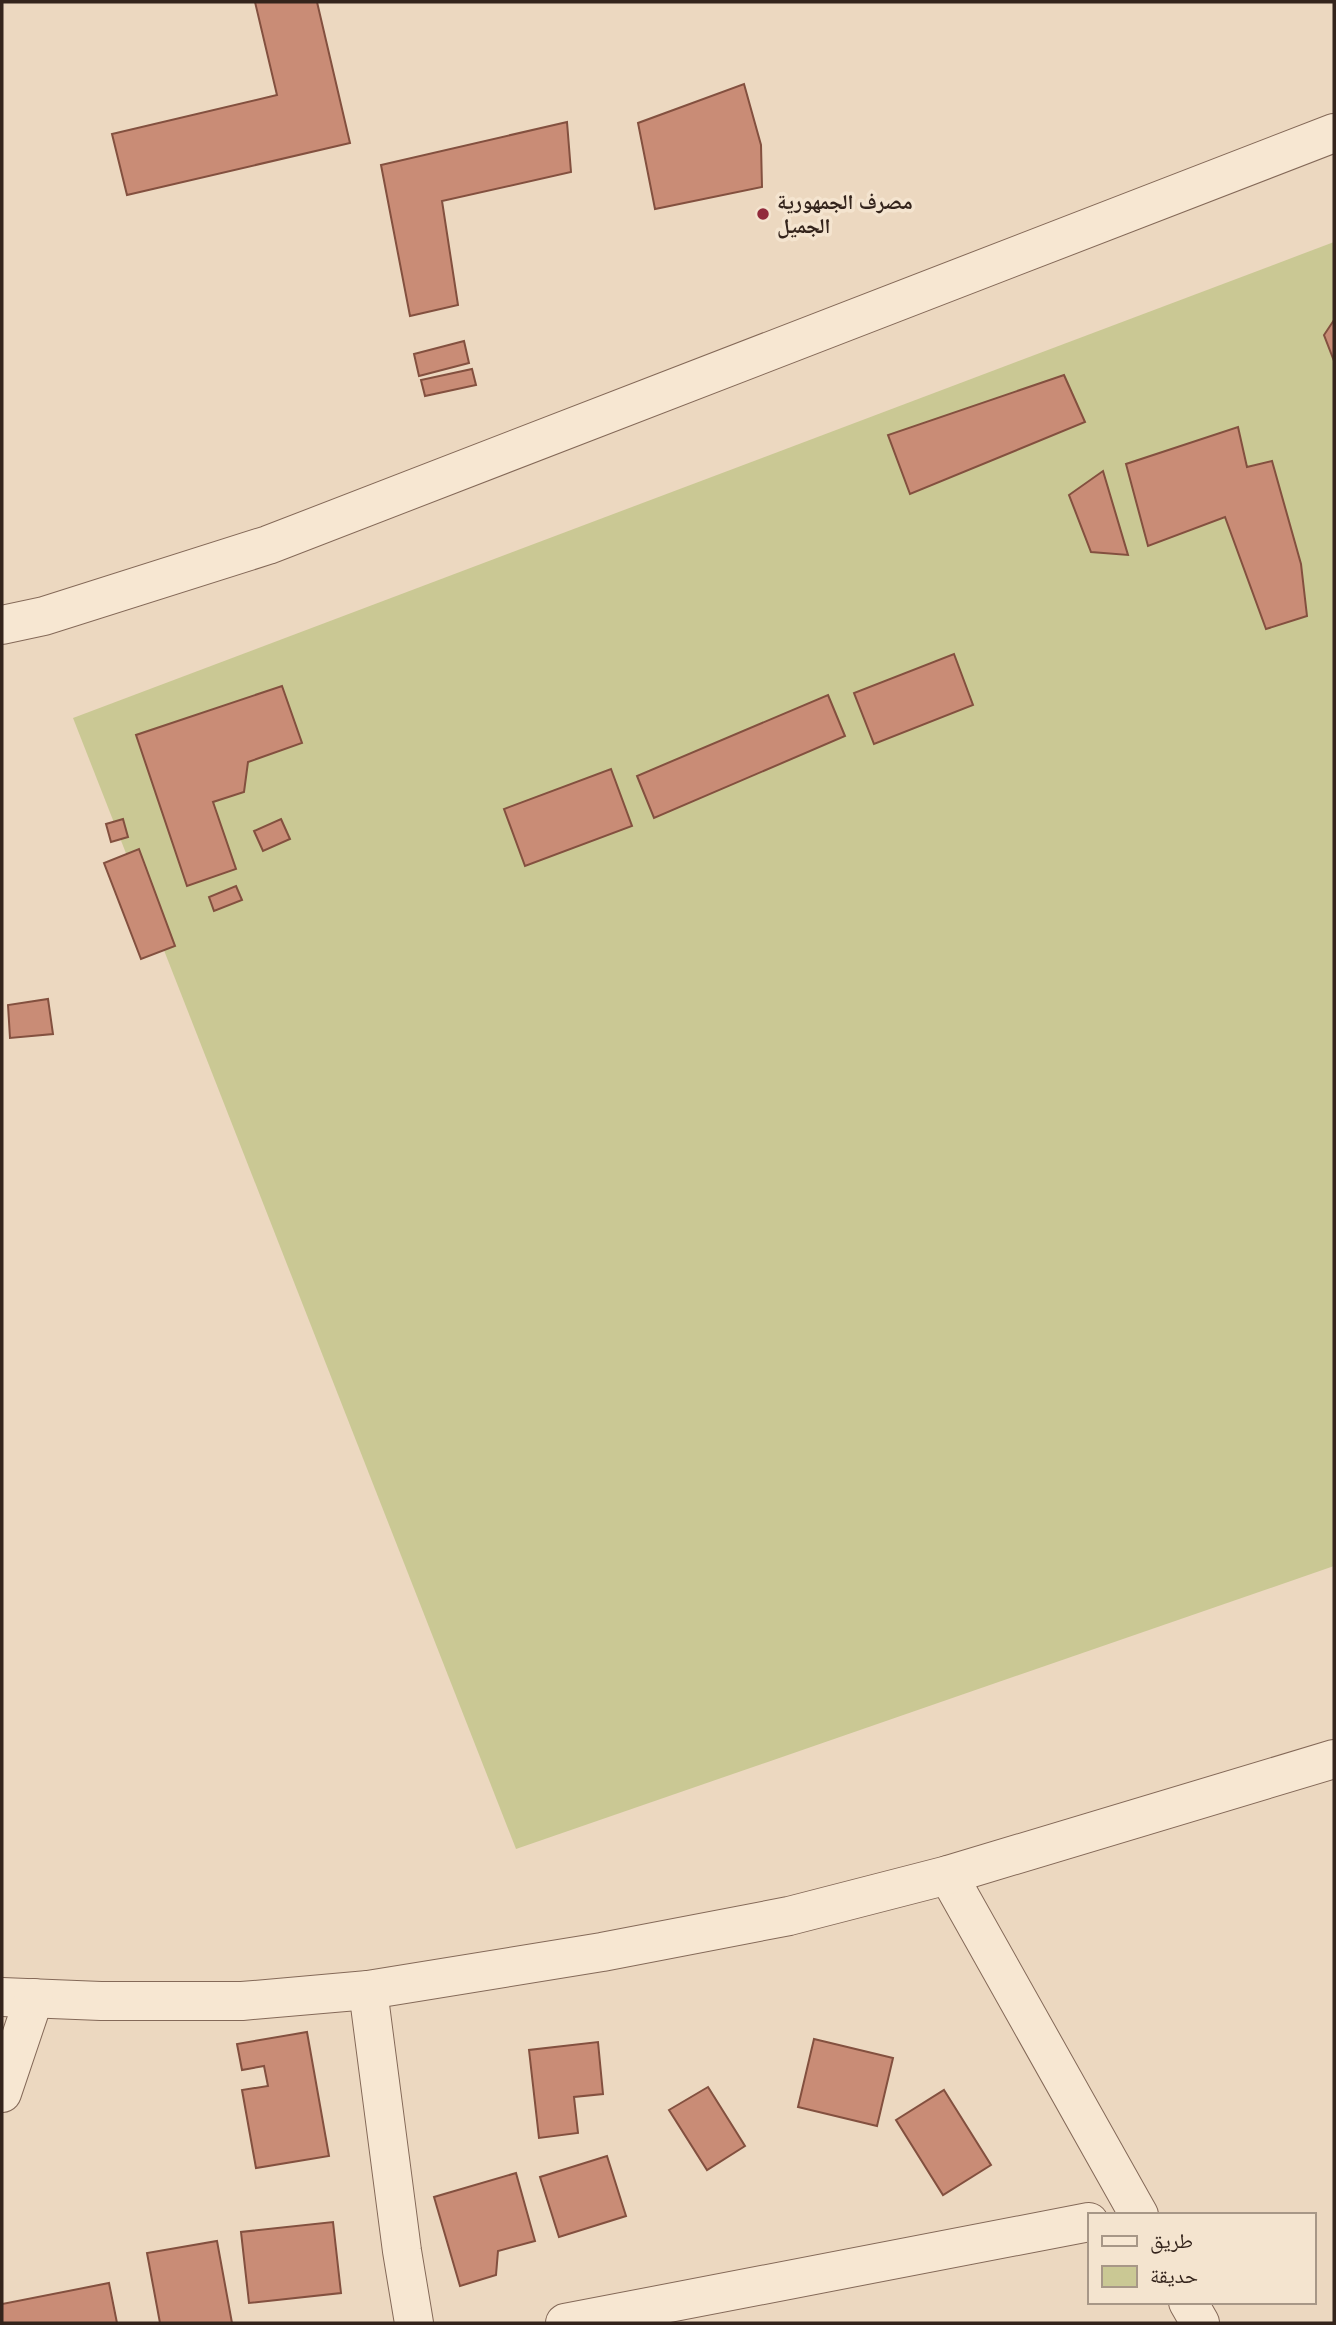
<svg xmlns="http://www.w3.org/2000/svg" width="1336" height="2325" viewBox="0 0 1336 2325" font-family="'Roboto Serif','Noto Naskh Arabic',serif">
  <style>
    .green { fill: #cac894 }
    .building { fill: #c98c76; stroke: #83503f; stroke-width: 2 }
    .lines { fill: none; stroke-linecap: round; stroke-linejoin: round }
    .minor-casing { stroke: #846958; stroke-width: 40 }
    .minor { stroke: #f7e7d2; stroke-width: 38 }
    .poi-dot { fill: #912a3b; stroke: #f4e4cf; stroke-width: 2.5 }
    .labels { text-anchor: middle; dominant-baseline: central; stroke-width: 7; stroke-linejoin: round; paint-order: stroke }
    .poi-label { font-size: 21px; font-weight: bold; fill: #34241c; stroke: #f4e4cf; text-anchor: start }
  </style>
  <rect width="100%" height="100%" fill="#ecd8c0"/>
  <path class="green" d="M1334 242V1566L516 1849 73 718Z"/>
  <g class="building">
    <path d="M255 2H317L350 143 127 195 112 134 277 95Z"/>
    <path d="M744 84 761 145 762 187 655 209 638 123Z"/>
    <path d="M567 122 571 172 442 201 458 305 410 316 381 165Z"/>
    <path d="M1334 320V361L1324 335Z"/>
    <path d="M464 341 469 363 419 376 414 354Z"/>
    <path d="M472 369 476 385 425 396 421 380Z"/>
    <path d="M1064 375 1085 422 910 494 888 435Z"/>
    <path d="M1238 427 1247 467 1272 461 1301 564 1307 616 1266 629 1225 517 1148 546 1126 464Z"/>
    <path d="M1103 471 1128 555 1091 552 1069 495Z"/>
    <path d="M954 654 973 705 874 744 854 693Z"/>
    <path d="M282 686 302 743 248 762 244 792 213 802 236 869 187 886 136 735Z"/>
    <path d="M828 695 845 736 654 818 637 776Z"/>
    <path d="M611 769 632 826 525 866 504 809Z"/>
    <path d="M123 819 128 837 111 842 106 824Z"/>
    <path d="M281 819 290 839 263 851 254 831Z"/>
    <path d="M139 849 175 946 141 959 104 863Z"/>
    <path d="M236 886 242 900 214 911 209 897Z"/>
    <path d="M48 999 53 1034 10 1038 8 1005Z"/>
    <path d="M307 2032 329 2156 256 2168 242 2090 268 2086 264 2066 242 2070 237 2044Z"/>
    <path d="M814 2039 893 2058 877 2126 798 2107Z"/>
    <path d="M598 2042 603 2094 574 2097 578 2133 539 2138 529 2050Z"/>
    <path d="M708 2087 745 2146 707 2170 669 2110Z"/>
    <path d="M944 2090 991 2165 943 2195 896 2120Z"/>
    <path d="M607 2156 626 2216 559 2237 540 2177Z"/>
    <path d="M516 2173 535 2241 498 2251 496 2275 460 2286 434 2197Z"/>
    <path d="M333 2222 341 2293 249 2303 241 2232Z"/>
    <path d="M217 2241 232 2323H160L147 2253Z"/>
    <path d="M109 2283 117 2323H2V2304Z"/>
  </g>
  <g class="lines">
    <defs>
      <g id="minor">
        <path d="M2 625 44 616 268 545 1334 133"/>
        <path d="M948 1875 1139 2215"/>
        <path d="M368 1990 402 2251 414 2323"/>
        <path d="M2 1997 101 2001H242L368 1990 602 1952 789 1916 948 1875 1334 1759"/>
        <path d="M2 2093 34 1998"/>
        <path d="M1188 2302 1200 2323"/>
        <path d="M565 2323 1089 2222"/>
      </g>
    </defs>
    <use href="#minor" class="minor-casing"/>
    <use href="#minor" class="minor"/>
  </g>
  <circle class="poi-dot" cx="763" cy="214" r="7"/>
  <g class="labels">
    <g class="poi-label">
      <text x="777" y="202">مصرف الجمهورية<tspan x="777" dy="24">الجميل</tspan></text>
    </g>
  </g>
  <rect width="1336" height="2325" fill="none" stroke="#34241c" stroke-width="7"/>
  <rect x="1088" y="2213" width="228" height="91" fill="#f4e4cf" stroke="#a79787" stroke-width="2"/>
  <rect x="1102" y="2236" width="35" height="10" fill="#f7e7d2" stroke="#a79787" stroke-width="2"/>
  <text x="1150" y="2248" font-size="21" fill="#34241c">طريق</text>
  <rect x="1102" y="2266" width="35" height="21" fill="#cac894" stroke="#a79787" stroke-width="2"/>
  <text x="1150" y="2283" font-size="21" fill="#34241c">حديقة</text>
</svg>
